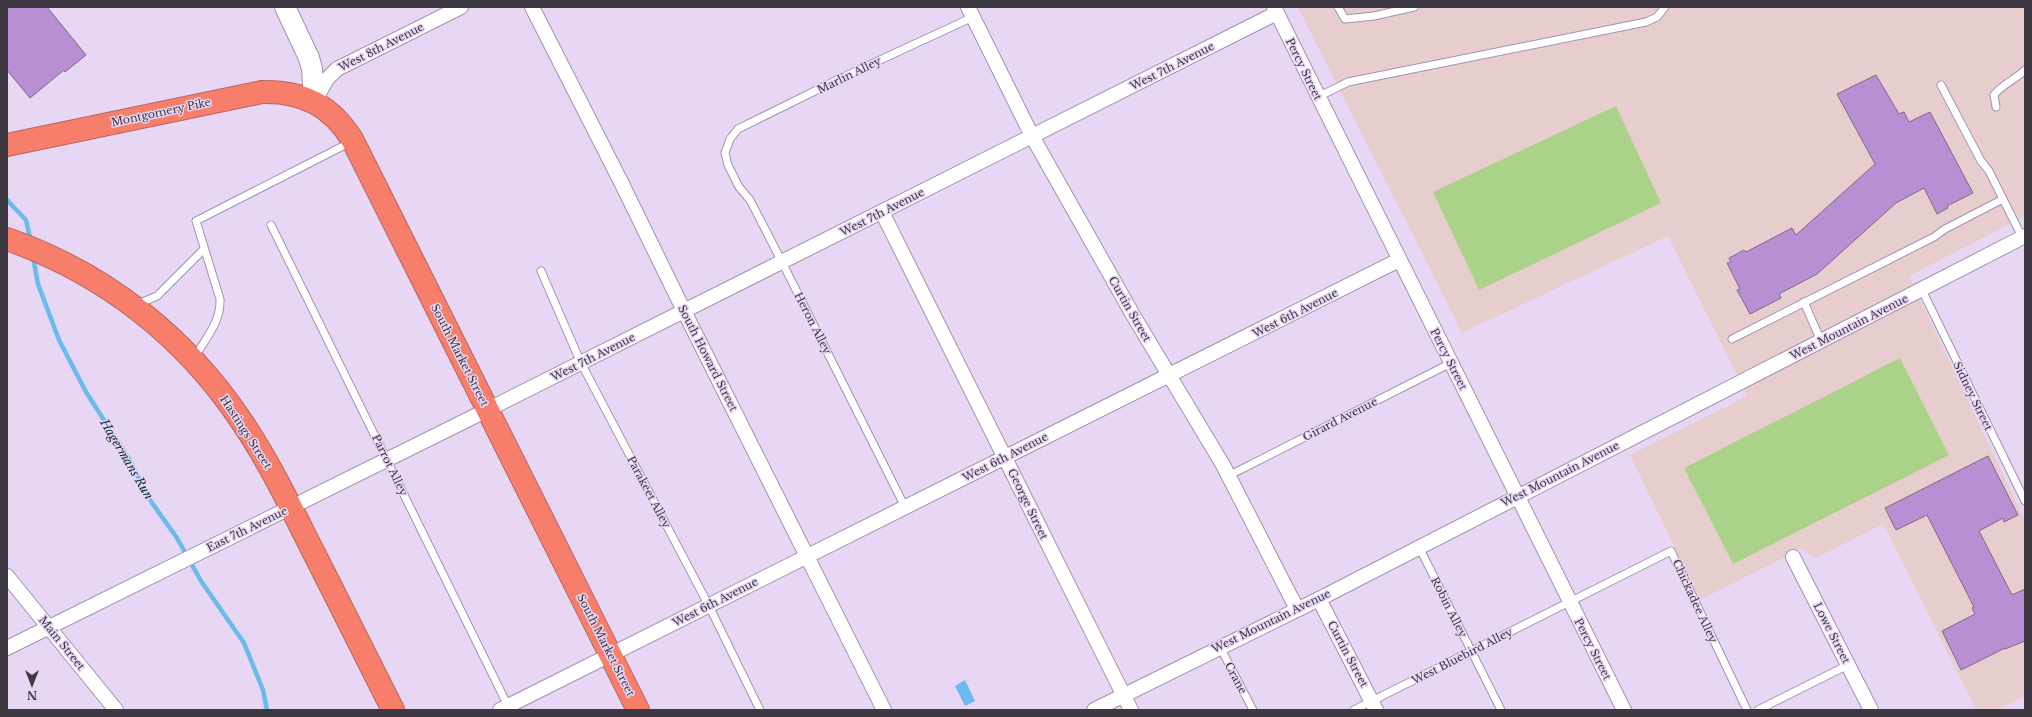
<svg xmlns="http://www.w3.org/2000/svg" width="2032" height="717" viewBox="0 0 2032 717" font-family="'Libre Baskerville',serif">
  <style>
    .education { fill: #e8cdce }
    .green { fill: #abd289 }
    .water { fill: #6bbaed }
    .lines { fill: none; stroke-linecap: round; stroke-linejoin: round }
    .stream { stroke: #6bbaed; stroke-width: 4.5 }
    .building { fill: #b88fd3; stroke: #796b84 }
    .lane-casing { stroke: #a192ad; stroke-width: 9 }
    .street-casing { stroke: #a192ad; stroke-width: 16 }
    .secondary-casing { stroke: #a192ad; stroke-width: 22 }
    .highway-casing { stroke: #b6665d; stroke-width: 24 }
    .lane { stroke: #fff; stroke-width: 7 }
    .street { stroke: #fff; stroke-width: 14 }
    .secondary { stroke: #fff; stroke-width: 20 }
    .highway { stroke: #f77e6b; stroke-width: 22 }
    .labels { text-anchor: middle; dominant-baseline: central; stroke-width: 3; stroke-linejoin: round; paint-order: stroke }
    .street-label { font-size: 11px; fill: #3e3843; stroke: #e8d7f4 }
    .water-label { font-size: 12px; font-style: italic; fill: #082c41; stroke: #e8d7f4 }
  </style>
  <rect width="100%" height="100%" fill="#e8d7f4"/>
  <path class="education" d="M1298 7H2025V216L1909 276 2025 521V696L1997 710H1976L1883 524 1816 558 1801 549 1700 600 1630 455 1747 396 1668 236 1462 333Z"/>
  <g class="green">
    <path d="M1616 106 1661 203 1479 290 1433 192Z"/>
    <path d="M1900 358 1949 455 1733 564 1684 468Z"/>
  </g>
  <path class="water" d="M965 680 975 701 965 706 955 686Z"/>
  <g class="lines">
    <g class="stream">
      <path d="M7 200 26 220 31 242"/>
      <path d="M33 257 38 284 59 340 86 392 129 459 150 500 177 538 201 581 244 643 263 690 267 710"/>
    </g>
  </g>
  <g class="building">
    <path d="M7 7H47L86 55 65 72 64 70 30 98 7 70Z"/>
    <path d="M1876 75 1899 114 1904 112 1909 122 1930 112 1973 193 1947 206 1948 208 1937 214 1924 188 1896 203 1817 274 1779 294 1781 298 1750 314 1737 290 1740 289 1727 263 1731 262 1729 258 1744 250 1746 252 1792 228 1796 235 1875 164 1837 94Z"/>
    <path d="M1988 456 2018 515 2004 522 2003 518 1979 531 2012 595 2025 589V641L2005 649V648L1961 670 1942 631 1975 614 1972 608 1974 607 1927 515 1896 530 1885 508Z"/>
  </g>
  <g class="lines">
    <defs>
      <g id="lane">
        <path d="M1338 7 1345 19 1374 16 1414 7"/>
        <path d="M1941 85 1981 161 1989 171 2022 237"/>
        <path d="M1318 97 1348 82 1646 22 1657 17 1665 7"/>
        <path d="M1996 107 1994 95C2000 86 2016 79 2025 70"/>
        <path d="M271 225 508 706"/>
        <path d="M541 271 581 363 709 606 760 710"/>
        <path d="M1922 290 2025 501"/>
        <path d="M1804 302 1821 341"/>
        <path d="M138 304 157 296 204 249"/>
        <path d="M1732 339 1934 237 1945 229 2003 199"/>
        <path d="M194 358C206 338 221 322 220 299L196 221 351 142"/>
        <path d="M1228 476 1451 363"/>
        <path d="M905 507 782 262 750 200 739 187 728 165 725 153 730 139 738 129 839 79 973 17"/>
        <path d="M1419 547 1501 710"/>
        <path d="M1220 647 1253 710"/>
        <path d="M1354 710 1671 551 1747 710"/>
        <path d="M1758 710 1848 665"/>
      </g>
      <g id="street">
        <path d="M532 7 622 184 684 311 884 710"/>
        <path d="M968 7 1032 136 1133 315 1223 465 1297 609"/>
        <path d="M1274 7 1624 710"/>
        <path d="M314 102 327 79 337 69 461 7"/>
        <path d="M882 212 1131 710"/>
        <path d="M1793 557 1871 710"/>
        <path d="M7 576 116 710"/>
        <path d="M1319 599 1376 710"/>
        <path d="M7 648 473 417 1277 13"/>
        <path d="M500 710 1399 260"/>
        <path d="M1094 710 1319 599 2025 236"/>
      </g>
      <path id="secondary" d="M285 7 309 58 312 69 314 102"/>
      <g id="highway">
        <path d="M7 145 262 92C303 91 332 106 353 141L638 710"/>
        <path d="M7 239C104 273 185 336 242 422 270 463 292 510 315 555 341 606 367 658 393 710"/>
      </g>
    </defs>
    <use href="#lane" class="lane-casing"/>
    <use href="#street" class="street-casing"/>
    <use href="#secondary" class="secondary-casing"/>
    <use href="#highway" class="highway-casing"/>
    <use href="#lane" class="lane"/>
    <use href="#street" class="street"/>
    <use href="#secondary" class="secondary"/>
    <use href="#highway" class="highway"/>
  </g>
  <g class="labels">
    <g class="street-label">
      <text transform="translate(381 47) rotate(-27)">West 8th Avenue</text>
      <text transform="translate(1172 66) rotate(-27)">West 7th Avenue</text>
      <text transform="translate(1304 69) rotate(64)">Percy Street</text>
      <text transform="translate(849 75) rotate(-26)">Marlin Alley</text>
      <text transform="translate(161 112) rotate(-12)">Montgomery Pike</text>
      <text transform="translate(882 212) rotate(-27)">West 7th Avenue</text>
      <text transform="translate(1130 309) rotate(60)">Curtin Street</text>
      <text transform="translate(1295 313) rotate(-27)">West 6th Avenue</text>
      <text transform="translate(813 323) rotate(63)">Heron Alley</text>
      <text transform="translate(1849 327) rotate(-27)">West Mountain Avenue</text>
      <text transform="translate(460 355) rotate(63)">South Market Street</text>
      <text transform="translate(593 357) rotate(-27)">West 7th Avenue</text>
      <text transform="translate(708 358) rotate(63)">South Howard Street</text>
      <text transform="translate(1449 359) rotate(63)">Percy Street</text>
      <text transform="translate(1973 396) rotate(64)">Sidney Street</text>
      <text transform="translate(1340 419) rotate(-27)">Girard Avenue</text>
      <text transform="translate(246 432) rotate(57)">Hastings Street</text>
      <text transform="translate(1005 457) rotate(-27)">West 6th Avenue</text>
      <text transform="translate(390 465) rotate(64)">Parrot Alley</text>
      <text transform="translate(1560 474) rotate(-27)">West Mountain Avenue</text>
      <text transform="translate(649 492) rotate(62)">Parakeet Alley</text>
      <text transform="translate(1028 504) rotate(64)">George Street</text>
      <text transform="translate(247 529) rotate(-26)">East 7th Avenue</text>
      <text transform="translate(1695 601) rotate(65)">Chickadee Alley</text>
      <text transform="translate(715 602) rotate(-27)">West 6th Avenue</text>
      <text transform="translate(1449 607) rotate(63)">Robin Alley</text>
      <text transform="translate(1271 621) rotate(-26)">West Mountain Avenue</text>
      <text transform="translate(1832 633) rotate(63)">Lowe Street</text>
      <text transform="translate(62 643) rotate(51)">Main Street</text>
      <text transform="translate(606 645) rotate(63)">South Market Street</text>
      <text transform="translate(1593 649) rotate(63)">Percy Street</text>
      <text transform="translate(1348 654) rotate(62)">Curtin Street</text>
      <text transform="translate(1462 656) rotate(-27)">West Bluebird Alley</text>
      <text transform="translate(1236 678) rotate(62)">Crane</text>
    </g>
    <g class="water-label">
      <text transform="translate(127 459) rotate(59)">Hagermans Run</text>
    </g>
  </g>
  <rect width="2032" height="717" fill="none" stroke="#3e3843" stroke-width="16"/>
  <g transform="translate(32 685) rotate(180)" stroke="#e8d7f4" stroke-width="3" paint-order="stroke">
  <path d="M0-3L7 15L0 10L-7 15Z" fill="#3e3843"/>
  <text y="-6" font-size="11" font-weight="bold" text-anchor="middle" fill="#3e3843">N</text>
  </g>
</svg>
